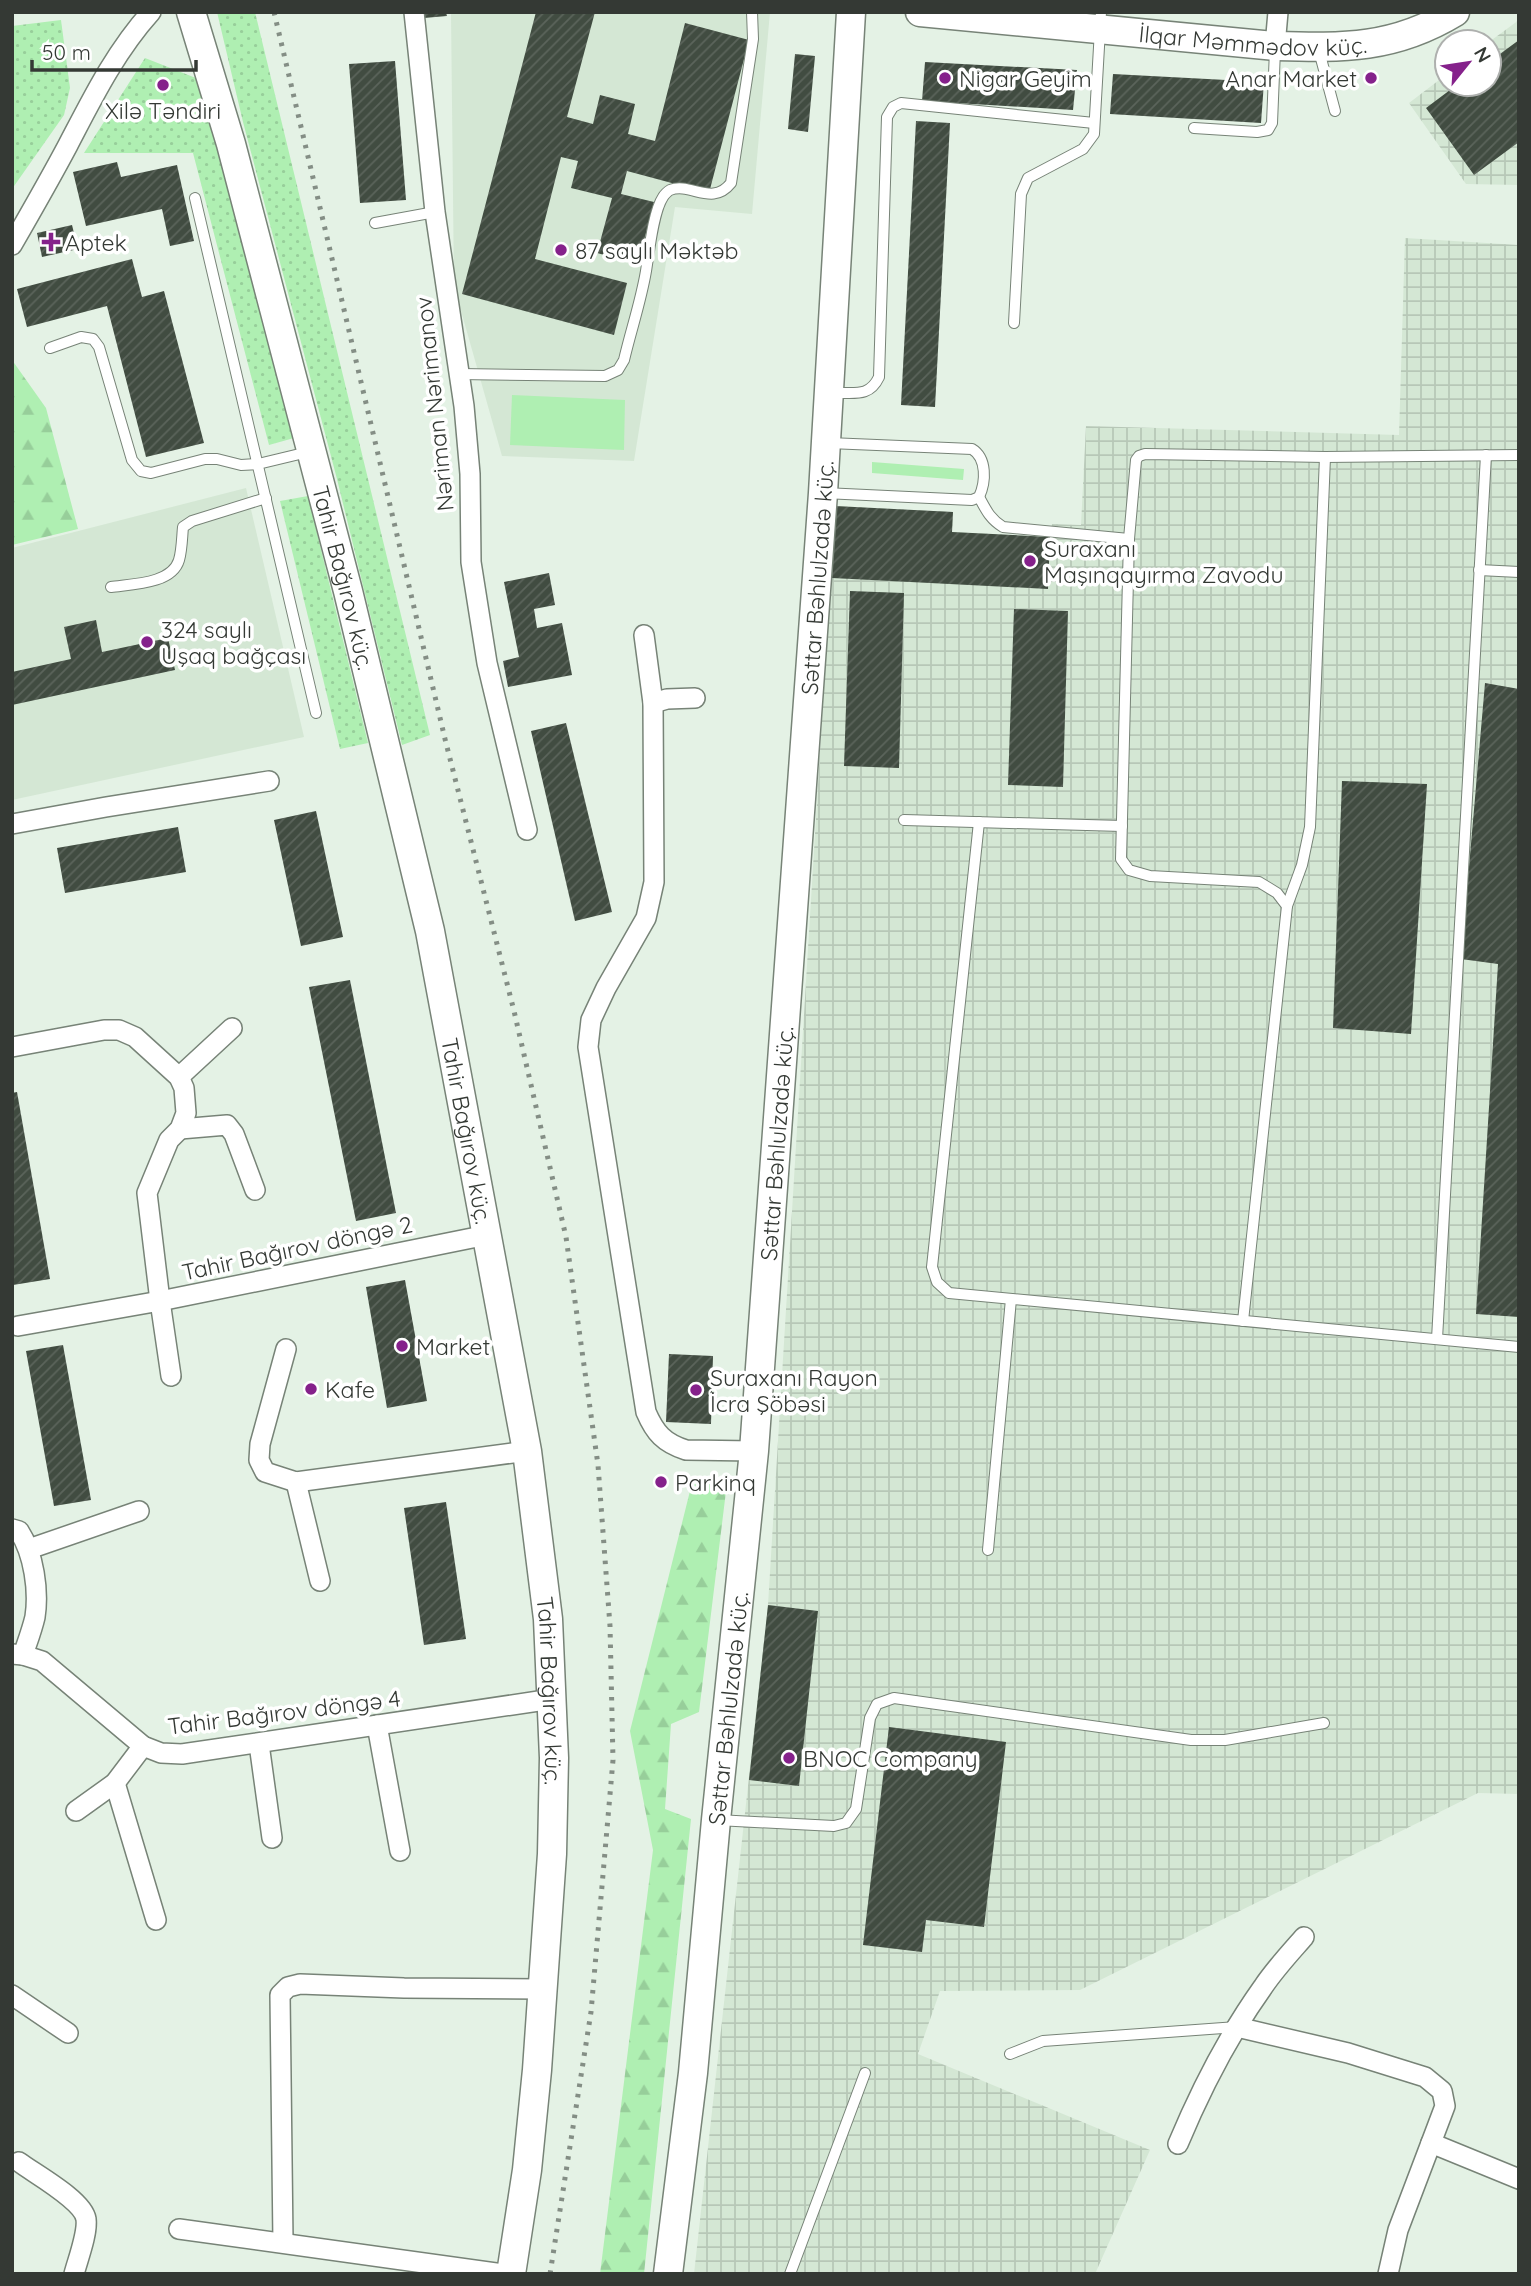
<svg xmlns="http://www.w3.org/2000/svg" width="1531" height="2286" viewBox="0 0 1531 2286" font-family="Quicksand,sans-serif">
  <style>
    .built { fill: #d4e7d4 }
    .industrial { fill: url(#industrial-grid) }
    .grass { fill: #afefb2 }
    .forest { fill: url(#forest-firs) }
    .park { fill: url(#park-dots) }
    .building { fill: url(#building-hatch) }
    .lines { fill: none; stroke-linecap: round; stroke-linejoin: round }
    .lane-casing { stroke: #778377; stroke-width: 12 }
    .street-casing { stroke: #778377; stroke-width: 22 }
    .secondary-casing { stroke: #778377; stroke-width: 31 }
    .lane { stroke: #fff; stroke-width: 10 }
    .street { stroke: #fff; stroke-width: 19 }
    .secondary { stroke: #fff; stroke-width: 28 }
    .rail { stroke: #848e85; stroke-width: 5; stroke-dasharray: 3.5 7; stroke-linecap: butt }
    .poi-dot { fill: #85218b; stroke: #fff; stroke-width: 2.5 }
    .labels { text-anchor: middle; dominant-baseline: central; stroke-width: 7; stroke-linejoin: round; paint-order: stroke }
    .street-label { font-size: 23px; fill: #343934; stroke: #fff }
    .poi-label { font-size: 23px; fill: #343934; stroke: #fff; text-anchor: start }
  </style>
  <defs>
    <pattern id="industrial-grid" width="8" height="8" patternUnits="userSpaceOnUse" patternTransform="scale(1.75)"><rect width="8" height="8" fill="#d4e7d4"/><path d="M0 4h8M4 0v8" fill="none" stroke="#b7c7b7"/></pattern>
    <pattern id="forest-firs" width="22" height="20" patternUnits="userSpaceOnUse" patternTransform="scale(1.75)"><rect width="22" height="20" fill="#afefb2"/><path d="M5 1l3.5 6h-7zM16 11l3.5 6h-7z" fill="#97ce9a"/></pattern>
    <pattern id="park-dots" width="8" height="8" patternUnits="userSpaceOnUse" patternTransform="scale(1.75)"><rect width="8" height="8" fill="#afefb2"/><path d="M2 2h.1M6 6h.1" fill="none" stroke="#97ce9a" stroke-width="1.8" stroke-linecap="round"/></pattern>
    <pattern id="building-hatch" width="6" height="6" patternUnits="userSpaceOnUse" patternTransform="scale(1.75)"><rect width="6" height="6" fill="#414c41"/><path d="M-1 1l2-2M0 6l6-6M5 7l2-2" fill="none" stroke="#5b645b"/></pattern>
  </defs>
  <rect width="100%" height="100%" fill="#e4f2e5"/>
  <g class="built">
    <path d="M451 12H770L752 214 675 207 634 461 502 456 454 286Z"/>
    <path d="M246 488 304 737 12 800V548Z"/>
  </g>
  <g class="industrial">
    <path d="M1519 20V185L1466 184 1409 103 1447 74V84H1489V42Z"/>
    <path d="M1405 238 1519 245V1794L1478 1793 1080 1990 940 1991 918 2054 1150 2150 1095 2274H694L768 1605 835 506 953 512 952 532 1050 537 1052 524 1081 525 1086 426 1399 435Z"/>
  </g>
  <g class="grass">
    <path d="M512 395 625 400 624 450 510 445Z"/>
    <path d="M872 462 964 469 963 480 872 473Z"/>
  </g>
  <g class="forest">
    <path d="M12 360 46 408 78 529 12 545Z"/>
    <path d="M693 1479 727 1483 699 1712 671 1724 665 1809 691 1819 644 2274H600L653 1850 630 1731Z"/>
  </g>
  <g class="park">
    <path d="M217 12H255L430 735 402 745 337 479 243 122Z"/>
    <path d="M61 20 70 88 64 115 12 189V26Z"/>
    <path d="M145 58 201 80 294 438 269 445 193 153H84Z"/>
    <path d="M308 496 368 743 340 749 280 501Z"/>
  </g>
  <g class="building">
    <path d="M424 12H446L447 16 424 18Z"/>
    <path d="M536 12H595L567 117 593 124 600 95 635 104 628 134 655 141 685 23 749 40 709 193 627 171 621 194 654 202 638 264 597 253 612 198 571 188 578 161 561 157 535 259 627 283 614 335 462 294Z"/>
    <path d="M1519 40V142L1474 175 1426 108 1458 84H1489V62Z"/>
    <path d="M795 54 815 56 808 132 788 129Z"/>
    <path d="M395 61 406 200 360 203 349 64Z"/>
    <path d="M925 62 1077 70 1073 110 922 101Z"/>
    <path d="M1113 74 1264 82 1261 123 1110 114Z"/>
    <path d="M916 121 950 123 935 407 901 405Z"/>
    <path d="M117 162 121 177 177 165 194 241 170 246 162 209 86 226 73 172Z"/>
    <path d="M72 225 78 249 42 257 37 233Z"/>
    <path d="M132 259 142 297 164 291 204 443 146 457 107 306 27 327 17 289Z"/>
    <path d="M835 506 953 512 952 532 1050 537 1048 589 832 578Z"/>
    <path d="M549 573 555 605 534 609 537 628 562 623 572 675 508 687 503 661 519 657 504 582Z"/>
    <path d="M850 591 904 593 899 768 844 766Z"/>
    <path d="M1014 609 1068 611 1063 787 1008 785Z"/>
    <path d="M96 620 102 652 168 638 175 670 12 705V672L71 659 64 627Z"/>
    <path d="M1485 683 1519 689V1317L1476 1314 1498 964 1461 959Z"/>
    <path d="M566 723 612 912 575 921 531 731Z"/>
    <path d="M1342 781 1427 784 1411 1034 1333 1028Z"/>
    <path d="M316 811 343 937 301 946 274 820Z"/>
    <path d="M178 827 186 872 65 893 57 848Z"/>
    <path d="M350 980 396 1213 356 1221 309 987Z"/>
    <path d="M17 1092 50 1279 13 1285 12 1093Z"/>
    <path d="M405 1280 427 1401 387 1408 366 1287Z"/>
    <path d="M63 1345 91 1500 54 1506 26 1351Z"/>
    <path d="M669 1354 713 1356 711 1424 666 1422Z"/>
    <path d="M446 1502 466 1639 424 1645 404 1508Z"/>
    <path d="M768 1605 818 1611 799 1786 749 1780Z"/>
    <path d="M889 1727 1006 1742 984 1927 926 1920 922 1952 863 1945Z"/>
  </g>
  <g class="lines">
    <defs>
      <g id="lane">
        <path d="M1319 51 1335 111"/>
        <path d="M1194 128 1257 132 1268 130 1272 123 1275 50"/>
        <path d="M195 198 316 713"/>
        <path d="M375 223 435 212"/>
        <path d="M1014 323 1021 194 1028 178 1083 149 1094 134 1101 12"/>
        <path d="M50 348 81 337 93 339 99 347 132 460 141 471 151 473 205 459H217L241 465 258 464 308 452"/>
        <path d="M459 374 605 376 618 370 624 360C631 330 641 301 646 271 649 253 653 212 663 197 664 195 668 191 670 190 691 182 712 207 731 183L753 39 752 12"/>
        <path d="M833 393C854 392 869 398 879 377L887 117 893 107 901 103 1094 123"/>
        <path d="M824 493 972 500 979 497C986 482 987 458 972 449L829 443"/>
        <path d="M979 497C986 510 990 519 1003 527L1129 539"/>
        <path d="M1479 570 1519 572"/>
        <path d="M111 587C132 584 172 584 179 560 182 550 182 537 183 527L192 521 266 498"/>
        <path d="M904 820 1122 826"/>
        <path d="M979 822 932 1267 937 1282 949 1293 1519 1347"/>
        <path d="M1287 906 1302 865 1310 827 1325 457"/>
        <path d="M1243 1321 1287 906 1277 893 1259 882 1150 876 1129 870 1121 859 1129 539 1136 460 1139 456 1145 454 1325 457 1519 455"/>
        <path d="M1437 1339 1486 455"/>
        <path d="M988 1550 1011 1299"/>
        <path d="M717 1820 834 1826 846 1823 856 1809 870 1718 877 1704 894 1698 1191 1740H1225L1324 1723"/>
        <path d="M1010 2054 1043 2041 1237 2027"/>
        <path d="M790 2274 865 2073"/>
      </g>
      <g id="street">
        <path d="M414 12 435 212 464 406 470 474 471 562 487 663 527 830"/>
        <path d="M1275 46 1278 12"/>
        <path d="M12 245C31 212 50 179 68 145 92 99 115 52 151 12"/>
        <path d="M644 635 653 703 654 882 646 918 606 988 591 1020 588 1047 646 1412C655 1433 664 1443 686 1450L754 1451"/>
        <path d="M653 703 667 699 695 698"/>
        <path d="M12 824 106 807 269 781"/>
        <path d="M12 1047 104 1030H119L135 1037 179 1077 184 1088 186 1113 180 1129 169 1140 147 1193 160 1301 487 1235"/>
        <path d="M179 1077 232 1028"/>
        <path d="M180 1129 227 1125 234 1134 255 1190"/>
        <path d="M18 1326 160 1301 171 1376"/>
        <path d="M286 1349 260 1444 259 1460 265 1472 296 1482 527 1451"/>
        <path d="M296 1482 320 1581"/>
        <path d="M12 1529 19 1531C34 1554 39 1591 35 1617 32 1630 27 1643 23 1655"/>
        <path d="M29 1549 139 1511"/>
        <path d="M12 1654 23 1655 42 1661 143 1746 161 1753 182 1754 552 1699"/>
        <path d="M377 1725 400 1851"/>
        <path d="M259 1744 272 1838"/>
        <path d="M115 1783 156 1920"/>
        <path d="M76 1811 115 1783 143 1746"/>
        <path d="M12 1995 68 2033"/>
        <path d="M1237 2027 1348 2053 1425 2077 1442 2091 1445 2106 1431 2143"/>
        <path d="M1178 2144C1201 2089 1228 2036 1263 1987 1275 1969 1290 1953 1304 1937"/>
        <path d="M19 2162C35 2174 83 2200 86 2219 88 2233 78 2259 74 2274"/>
        <path d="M179 2229 503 2274"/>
        <path d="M283 2242 280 1995 288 1987 300 1984 404 1988 542 1989"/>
        <path d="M1388 2274 1398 2230 1431 2143 1519 2179"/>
      </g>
      <g id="secondary">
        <path id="s1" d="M191 12 231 144 348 591 430 931 527 1451 548 1619 554 1758 552 1854 537 2070 527 2170 511 2274"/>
        <path id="s2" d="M920 12 1275 46C1344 48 1394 49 1455 12"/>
        <path id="s3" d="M668 2274 693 2073 716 1820 754 1451 823 493 851 12"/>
      </g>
    </defs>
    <use href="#lane" class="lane-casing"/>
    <use href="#street" class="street-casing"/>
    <use href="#secondary" class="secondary-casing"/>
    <use href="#lane" class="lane"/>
    <use href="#street" class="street"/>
    <use href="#secondary" class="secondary"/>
    <path class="rail" d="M274 12 445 739 514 1011 566 1237 598 1465 610 1626 613 1760 591 2012 550 2274"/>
  </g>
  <g class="poi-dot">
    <circle cx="945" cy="78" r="7"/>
    <circle cx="1371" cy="78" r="7"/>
    <circle cx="163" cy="85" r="7"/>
    <path d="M47.5 231.5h7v7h7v7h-7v7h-7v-7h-7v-7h7z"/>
    <circle cx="561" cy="250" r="7"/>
    <circle cx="1030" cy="561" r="7"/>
    <circle cx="147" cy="642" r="7"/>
    <circle cx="402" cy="1346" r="7"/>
    <circle cx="311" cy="1389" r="7"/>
    <circle cx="696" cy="1390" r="7"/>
    <circle cx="661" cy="1482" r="7"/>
    <circle cx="789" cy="1758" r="7"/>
  </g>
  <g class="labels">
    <g class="street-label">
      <text stroke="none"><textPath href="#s2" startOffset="334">İlqar Məmmədov küç.</textPath></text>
      <text transform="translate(434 404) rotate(-96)">Nəriman Nərimanov</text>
      <text stroke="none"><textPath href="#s1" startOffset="586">Tahir Bağırov küç.</textPath></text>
      <text stroke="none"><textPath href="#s3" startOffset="1703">Səttar Bəhlulzadə küç.</textPath></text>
      <text stroke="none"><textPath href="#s1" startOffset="1153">Tahir Bağırov küç.</textPath></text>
      <text stroke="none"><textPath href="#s3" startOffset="1136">Səttar Bəhlulzadə küç.</textPath></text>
      <text transform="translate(297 1248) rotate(-12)">Tahir Bağırov döngə 2</text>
      <text stroke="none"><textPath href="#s1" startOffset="1720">Tahir Bağırov küç.</textPath></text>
      <text stroke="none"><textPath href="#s3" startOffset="569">Səttar Bəhlulzadə küç.</textPath></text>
      <text transform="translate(284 1712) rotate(-7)">Tahir Bağırov döngə 4</text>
    </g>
    <g class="poi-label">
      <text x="959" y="78">Nigar Geyim</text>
      <text x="1357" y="78" text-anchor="end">Anar Market</text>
      <text x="163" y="110" text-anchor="middle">Xilə Təndiri</text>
      <text x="65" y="242">Aptek</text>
      <text x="575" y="250">87 saylı Məktəb</text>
      <text x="1044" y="548">Suraxanı<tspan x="1044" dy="26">Maşınqayırma Zavodu</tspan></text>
      <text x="161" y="629">324 saylı<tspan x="161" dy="26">Uşaq bağçası</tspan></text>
      <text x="416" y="1346">Market</text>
      <text x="710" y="1377">Suraxanı Rayon<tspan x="710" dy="26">İcra Şöbəsi</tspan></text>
      <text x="325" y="1389">Kafe</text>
      <text x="675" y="1482">Parkinq</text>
      <text x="803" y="1758">BNOC Company</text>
    </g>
  </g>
  <rect width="1531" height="2286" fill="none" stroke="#343934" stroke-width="28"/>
  <g transform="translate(1468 63) rotate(60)"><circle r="33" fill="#ffffff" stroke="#aeb0ae" stroke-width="2"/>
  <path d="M0-5L12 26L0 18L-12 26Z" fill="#85218b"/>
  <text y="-10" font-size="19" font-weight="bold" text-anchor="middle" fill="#343934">N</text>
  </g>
  <path d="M32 60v10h164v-10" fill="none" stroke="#343934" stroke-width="3.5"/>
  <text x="42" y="60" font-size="21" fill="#343934" stroke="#ffffff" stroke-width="5" paint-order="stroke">50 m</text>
</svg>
